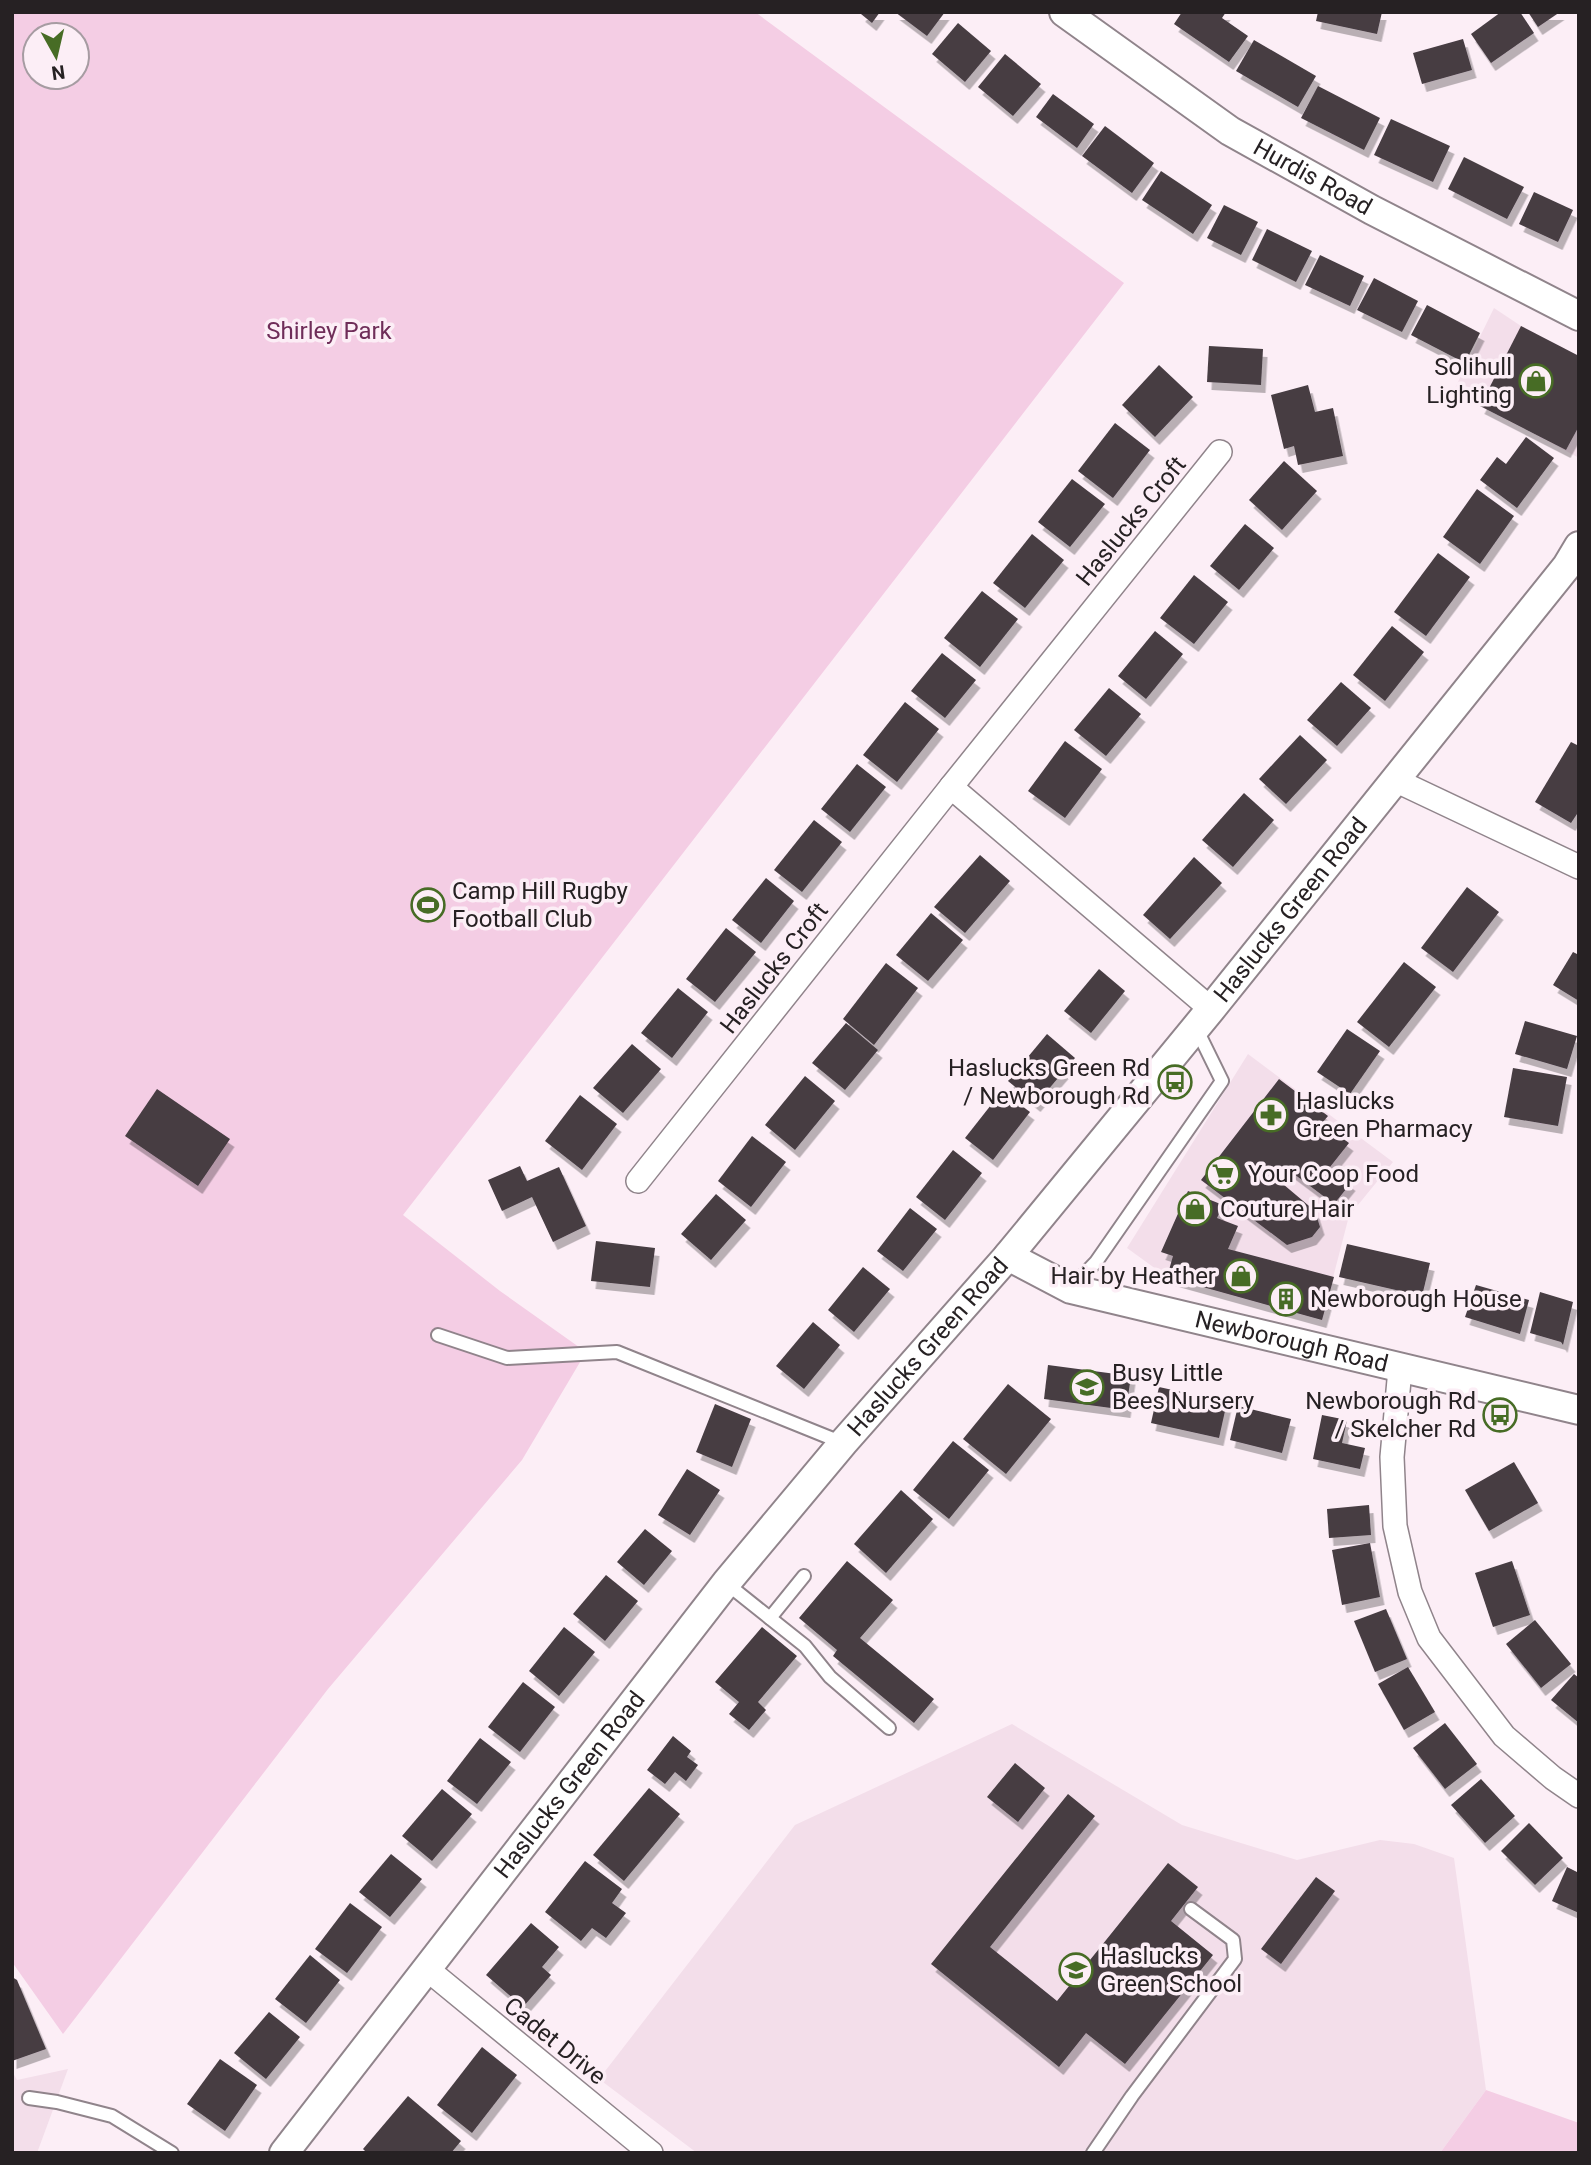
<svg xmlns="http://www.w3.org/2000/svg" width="1591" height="2165" viewBox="0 0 1591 2165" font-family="Roboto,sans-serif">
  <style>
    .built { fill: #f3deea }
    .green { fill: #f4cde4; fill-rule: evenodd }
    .building { fill: #463c42; filter: url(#shadow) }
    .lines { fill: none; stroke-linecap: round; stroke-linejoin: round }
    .service-casing { stroke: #90848b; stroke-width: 16 }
    .minor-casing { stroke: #90848b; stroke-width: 26 }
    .tertiary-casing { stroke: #90848b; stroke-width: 32 }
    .service { stroke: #fff; stroke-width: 12 }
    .minor { stroke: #fff; stroke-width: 23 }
    .tertiary { stroke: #fff; stroke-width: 28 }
    .labels { text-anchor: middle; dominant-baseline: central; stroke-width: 7; stroke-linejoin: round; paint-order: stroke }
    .street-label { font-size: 24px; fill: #262123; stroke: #fceef6 }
    .park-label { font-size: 24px; fill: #6f2d59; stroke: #fceef6 }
    .poi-label { font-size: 24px; fill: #262123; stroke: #fceef6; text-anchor: start }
  </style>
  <defs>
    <filter id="shadow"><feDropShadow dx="4.5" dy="8" stdDeviation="0" flood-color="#0004"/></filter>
  </defs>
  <rect width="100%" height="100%" fill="#fceef6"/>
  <g class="built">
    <path d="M1494 308 1521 326 1579 356V458L1454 390Z"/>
    <path d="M1248 1054 1393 1162 1349 1216 1322 1320 1167 1277 1127 1248Z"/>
    <path d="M1012 1724 1182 1825 1297 1860 1380 1840 1414 1844 1454 1858 1486 2090 1440 2153H697L599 2079 795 1825Z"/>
    <path d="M68 2069 37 2153H12V2071L17 2080Z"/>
  </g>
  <g class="green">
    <path d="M12 12H755L1124 283 403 1215 500 1291 586 1352 522 1460 328 1689 63 2034 12 1962ZM35 35H77V77H35Z"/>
    <path d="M1486 2090 1579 2123V2153H1440Z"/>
  </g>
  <g class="building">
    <path d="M862 12H880L872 23 861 14Z"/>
    <path d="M895 12H945L927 36Z"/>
    <path d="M1182 12H1226L1222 18 1248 36 1229 62 1174 24Z"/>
    <path d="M1318 12H1382L1377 34 1316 21Z"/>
    <path d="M1501 12H1520L1534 33 1491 63 1471 34Z"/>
    <path d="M1528 12H1560L1538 27Z"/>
    <path d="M958 23 991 51 965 82 932 54Z"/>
    <path d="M1463 39 1472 70 1422 84 1413 53Z"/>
    <path d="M1254 40 1316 76 1298 107 1236 71Z"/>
    <path d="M1005 54 1041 84 1013 116 978 87Z"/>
    <path d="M1318 86 1380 118 1364 150 1301 118Z"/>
    <path d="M1053 94 1094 124 1077 148 1036 117Z"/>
    <path d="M1391 119 1450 146 1433 182 1374 155Z"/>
    <path d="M1105 126 1154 163 1132 193 1082 156Z"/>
    <path d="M1464 157 1524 187 1507 219 1448 189Z"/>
    <path d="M1161 171 1212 205 1193 234 1142 200Z"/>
    <path d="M1534 192 1573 210 1558 242 1519 224Z"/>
    <path d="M1224 205 1258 222 1241 255 1207 238Z"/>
    <path d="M1267 229 1312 251 1296 282 1252 260Z"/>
    <path d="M1320 255 1364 276 1350 306 1305 285Z"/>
    <path d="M1374 278 1418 301 1402 332 1357 310Z"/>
    <path d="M1427 305 1480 333 1465 363 1411 335Z"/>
    <path d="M1521 326 1579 356V426L1566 450 1480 406Z"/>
    <path d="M1209 346 1263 349 1261 385 1207 382Z"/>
    <path d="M1159 365 1193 397 1155 437 1122 405Z"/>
    <path d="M1308 385 1315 412 1333 408 1343 456 1298 465 1294 446 1284 449 1271 395Z"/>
    <path d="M1115 423 1150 450 1113 498 1078 471Z"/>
    <path d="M1526 437 1554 458 1517 508 1480 480 1497 457 1506 464Z"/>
    <path d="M1284 461 1317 491 1282 530 1249 500Z"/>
    <path d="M1072 479 1105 504 1070 547 1038 522Z"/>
    <path d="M1477 489 1514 516 1480 564 1443 537Z"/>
    <path d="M1245 524 1274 548 1239 590 1210 566Z"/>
    <path d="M1032 534 1064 560 1025 608 993 583Z"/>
    <path d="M1438 553 1470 577 1426 636 1394 612Z"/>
    <path d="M1194 575 1228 602 1194 644 1160 618Z"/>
    <path d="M982 591 1018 619 980 667 944 638Z"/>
    <path d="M1392 626 1424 652 1385 701 1353 675Z"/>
    <path d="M1155 631 1183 654 1146 699 1118 676Z"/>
    <path d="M942 653 976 680 945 718 911 691Z"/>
    <path d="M1341 682 1371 708 1337 746 1307 720Z"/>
    <path d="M1109 688 1141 714 1106 756 1074 730Z"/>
    <path d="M905 702 939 729 897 782 863 755Z"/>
    <path d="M1300 735 1327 760 1286 804 1259 779Z"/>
    <path d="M1065 741 1102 769 1065 818 1028 791Z"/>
    <path d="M1571 742 1579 746V811L1571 823 1535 802Z"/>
    <path d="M857 764 886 787 850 832 821 809Z"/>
    <path d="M1244 793 1274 820 1233 867 1202 840Z"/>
    <path d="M814 820 842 842 802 892 774 870Z"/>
    <path d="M980 855 1010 881 965 933 934 907Z"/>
    <path d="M1194 857 1222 883 1170 939 1143 915Z"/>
    <path d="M766 878 794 901 761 943 732 920Z"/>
    <path d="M1467 887 1499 912 1453 972 1421 948Z"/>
    <path d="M931 913 963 940 928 981 896 955Z"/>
    <path d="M726 928 756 952 715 1002 686 979Z"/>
    <path d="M1573 952 1579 955V1001L1553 985Z"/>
    <path d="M1404 962 1436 987 1389 1047 1357 1022Z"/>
    <path d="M886 963 918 988 874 1045 843 1019Z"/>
    <path d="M1099 969 1125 991 1091 1033 1064 1011Z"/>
    <path d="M678 988 708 1012 672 1058 641 1033Z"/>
    <path d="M1525 1021 1577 1036 1567 1069 1515 1054Z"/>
    <path d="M846 1023 878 1050 845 1090 812 1063Z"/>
    <path d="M1347 1029 1380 1051 1350 1094 1317 1072Z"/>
    <path d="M1047 1034 1075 1058 1036 1104 1008 1081Z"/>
    <path d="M632 1044 661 1069 623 1113 593 1088Z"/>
    <path d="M1513 1068 1567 1077 1558 1126 1504 1117Z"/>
    <path d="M805 1076 835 1101 795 1150 765 1125Z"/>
    <path d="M1279 1079 1328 1116 1322 1123 1349 1143 1330 1167 1351 1183 1334 1204 1286 1168 1277 1179 1315 1211 1320 1227 1312 1237 1287 1245 1201 1180Z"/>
    <path d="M157 1089 230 1139 198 1186 125 1136Z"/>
    <path d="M1002 1091 1030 1112 993 1160 965 1138Z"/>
    <path d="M580 1095 617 1124 582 1170 545 1141Z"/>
    <path d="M752 1136 786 1162 751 1207 718 1181Z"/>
    <path d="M953 1150 982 1173 945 1220 916 1197Z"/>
    <path d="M520 1166 527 1181 559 1167 586 1226 553 1242 532 1197 502 1211 488 1180Z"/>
    <path d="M1188 1191 1223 1205 1217 1218 1238 1226 1228 1249 1334 1277 1322 1320 1167 1277 1173 1256 1161 1252Z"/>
    <path d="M716 1194 746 1220 711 1260 681 1234Z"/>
    <path d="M910 1208 937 1229 903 1271 877 1251Z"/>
    <path d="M596 1241 655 1248 650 1287 591 1281Z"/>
    <path d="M1347 1244 1430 1263 1422 1296 1339 1277Z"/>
    <path d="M863 1267 890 1289 854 1332 828 1310Z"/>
    <path d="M1476 1285 1529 1300 1520 1334 1465 1317Z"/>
    <path d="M1540 1292 1573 1302 1563 1345 1561 1342 1530 1333Z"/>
    <path d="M813 1322 840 1345 804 1389 776 1366Z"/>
    <path d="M1048 1365 1131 1376 1126 1410 1044 1399Z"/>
    <path d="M1008 1384 1051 1419 1006 1474 963 1439Z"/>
    <path d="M1159 1387 1227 1402 1219 1438 1151 1423Z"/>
    <path d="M715 1404 751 1419 732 1467 696 1452Z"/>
    <path d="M1238 1406 1291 1419 1282 1453 1230 1440Z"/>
    <path d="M1322 1415 1347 1420 1342 1443 1365 1448 1360 1469 1313 1459Z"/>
    <path d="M953 1441 989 1470 949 1519 913 1490Z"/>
    <path d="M1514 1462 1538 1503 1489 1531 1465 1490Z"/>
    <path d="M687 1469 720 1490 690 1535 658 1515Z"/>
    <path d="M901 1490 933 1519 886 1573 854 1544Z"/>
    <path d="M1369 1505 1371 1535 1329 1538 1327 1509Z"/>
    <path d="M645 1529 672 1551 644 1585 617 1562Z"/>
    <path d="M1370 1543 1380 1597 1342 1605 1332 1550Z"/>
    <path d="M847 1561 893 1600 860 1638 934 1699 914 1723 833 1656 837 1650 799 1618Z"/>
    <path d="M1512 1561 1530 1615 1493 1627 1475 1573Z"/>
    <path d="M606 1575 638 1601 605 1641 573 1614Z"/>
    <path d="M1386 1609 1407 1659 1375 1672 1354 1621Z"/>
    <path d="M1535 1620 1571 1664 1541 1688 1506 1644Z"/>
    <path d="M564 1627 595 1652 559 1696 529 1671Z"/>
    <path d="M762 1627 797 1656 758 1702 766 1710 749 1730 729 1714 739 1702 715 1682Z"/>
    <path d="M1408 1667 1435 1712 1404 1730 1378 1684Z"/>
    <path d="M1574 1674 1579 1678V1723L1551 1700Z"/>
    <path d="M523 1682 555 1707 520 1752 488 1727Z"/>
    <path d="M1445 1723 1477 1764 1445 1789 1413 1748Z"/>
    <path d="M673 1736 691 1751 687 1757 698 1765 686 1781 675 1772 665 1784 647 1770Z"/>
    <path d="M480 1738 511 1762 477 1804 447 1781Z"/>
    <path d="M1015 1763 1045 1788 1018 1822 987 1797Z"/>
    <path d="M1481 1779 1515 1816 1485 1843 1451 1805Z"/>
    <path d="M649 1788 680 1814 624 1881 593 1855Z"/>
    <path d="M442 1789 472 1814 432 1861 402 1836Z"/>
    <path d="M1068 1794 1095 1816 990 1947 1057 2001 1168 1863 1198 1887 1171 1921 1213 1955 1125 2064 1086 2033 1059 2067 931 1964Z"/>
    <path d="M1529 1823 1563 1858 1535 1885 1501 1851Z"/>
    <path d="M391 1854 422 1879 390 1917 359 1892Z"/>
    <path d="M585 1861 622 1889 612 1903 626 1913 606 1938 592 1928 581 1941 545 1912Z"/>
    <path d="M1567 1867 1579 1873V1913L1552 1901Z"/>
    <path d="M1316 1877 1335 1891 1281 1964 1261 1949Z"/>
    <path d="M350 1903 382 1927 347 1973 315 1949Z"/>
    <path d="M531 1923 559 1947 542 1967 551 1975 523 2007 486 1975Z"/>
    <path d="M310 1955 340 1980 306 2023 275 1999Z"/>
    <path d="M12 1977 17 1980 46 2049 12 2061Z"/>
    <path d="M269 2012 300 2037 266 2079 234 2053Z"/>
    <path d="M482 2047 517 2075 472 2133 437 2105Z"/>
    <path d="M220 2059 257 2085 225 2131 187 2104Z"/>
    <path d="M408 2096 461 2141 451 2153H367L363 2149Z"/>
  </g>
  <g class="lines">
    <defs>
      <g id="service">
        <path d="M1072 1287 1096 1262 1222 1081 1196 1028"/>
        <path d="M438 1335 507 1358 617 1352 843 1443"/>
        <path d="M726 1583 805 1646 830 1677 889 1728"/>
        <path d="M770 1618 804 1576"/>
        <path d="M29 2098 57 2102 112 2116 172 2153"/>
        <path d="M1093 2153 1132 2096 1235 1959 1233 1940 1191 1909"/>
      </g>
      <g id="minor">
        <path d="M1395 780 1579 867"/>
        <path d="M951 787 1220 452"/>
        <path d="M638 1181 951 787 1211 1009"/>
        <path d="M1400 1369 1392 1457 1395 1526 1410 1592 1429 1638 1504 1736 1553 1778 1579 1796"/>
        <path d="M427 1969 651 2153"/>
      </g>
      <g id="tertiary">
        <path id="s1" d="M1064 12 1230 131 1372 210 1579 316"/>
        <path id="s2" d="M1008 1256 1071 1289 1579 1410"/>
        <path id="s3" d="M284 2153 726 1583 843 1443 1008 1256 1211 1009 1567 566 1579 546"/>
      </g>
    </defs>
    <use href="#service" class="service-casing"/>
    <use href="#minor" class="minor-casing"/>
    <use href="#tertiary" class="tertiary-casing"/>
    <use href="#service" class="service"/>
    <use href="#minor" class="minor"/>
    <use href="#tertiary" class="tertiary"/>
  </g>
  <defs>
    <symbol id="shop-ring" viewBox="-11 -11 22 22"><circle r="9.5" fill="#fceef6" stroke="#476c25" stroke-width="1.5"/><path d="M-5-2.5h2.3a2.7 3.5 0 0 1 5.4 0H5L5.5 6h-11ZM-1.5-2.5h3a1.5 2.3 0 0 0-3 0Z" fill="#476c25"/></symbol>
    <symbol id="stadium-ring" viewBox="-11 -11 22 22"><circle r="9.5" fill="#fceef6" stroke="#476c25" stroke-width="1.5"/><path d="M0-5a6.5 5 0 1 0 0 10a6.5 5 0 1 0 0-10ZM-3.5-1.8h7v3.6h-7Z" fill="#476c25"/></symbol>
    <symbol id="bus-ring" viewBox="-11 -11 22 22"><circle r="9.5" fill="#fceef6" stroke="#476c25" stroke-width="1.5"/><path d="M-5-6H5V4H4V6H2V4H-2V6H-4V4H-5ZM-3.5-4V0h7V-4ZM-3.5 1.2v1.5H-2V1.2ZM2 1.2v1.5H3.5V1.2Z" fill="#476c25"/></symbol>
    <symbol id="pharmacy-ring" viewBox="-11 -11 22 22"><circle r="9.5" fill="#fceef6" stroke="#476c25" stroke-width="1.5"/><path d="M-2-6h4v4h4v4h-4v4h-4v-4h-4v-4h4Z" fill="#476c25"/></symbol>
    <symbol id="supermarket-ring" viewBox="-11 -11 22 22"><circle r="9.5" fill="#fceef6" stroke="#476c25" stroke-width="1.5"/><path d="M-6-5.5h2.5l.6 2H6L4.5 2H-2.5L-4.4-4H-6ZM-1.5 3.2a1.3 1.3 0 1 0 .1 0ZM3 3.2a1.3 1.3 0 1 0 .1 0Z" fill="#476c25"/></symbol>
    <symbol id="building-ring" viewBox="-11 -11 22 22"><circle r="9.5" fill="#fceef6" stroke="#476c25" stroke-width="1.5"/><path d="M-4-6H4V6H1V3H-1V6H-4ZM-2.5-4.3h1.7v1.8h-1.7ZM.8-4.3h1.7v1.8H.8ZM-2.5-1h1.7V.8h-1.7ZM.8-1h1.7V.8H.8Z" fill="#476c25"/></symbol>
    <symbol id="school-ring" viewBox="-11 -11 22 22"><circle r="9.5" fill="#fceef6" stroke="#476c25" stroke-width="1.5"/><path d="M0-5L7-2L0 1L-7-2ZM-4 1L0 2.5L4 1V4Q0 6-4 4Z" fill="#476c25"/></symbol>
  </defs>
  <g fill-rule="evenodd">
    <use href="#shop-ring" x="1517" y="362" width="38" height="38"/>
    <use href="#stadium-ring" x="409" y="886" width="38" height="38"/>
    <use href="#bus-ring" x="1156" y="1063" width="38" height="38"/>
    <use href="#pharmacy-ring" x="1252" y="1096" width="38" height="38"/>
    <use href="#supermarket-ring" x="1204" y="1155" width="38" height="38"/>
    <use href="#shop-ring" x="1176" y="1190" width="38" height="38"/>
    <use href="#shop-ring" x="1222" y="1257" width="38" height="38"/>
    <use href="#building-ring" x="1267" y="1280" width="38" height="38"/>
    <use href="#school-ring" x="1068" y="1368" width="38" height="38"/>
    <use href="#bus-ring" x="1481" y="1396" width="38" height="38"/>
    <use href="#school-ring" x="1057" y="1951" width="38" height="38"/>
  </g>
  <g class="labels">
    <g class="street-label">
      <text stroke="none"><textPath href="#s1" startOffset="299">Hurdis Road</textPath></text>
      <text transform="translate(1131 521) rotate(-51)">Haslucks Croft</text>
      <text stroke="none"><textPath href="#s3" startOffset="1600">Haslucks Green Road</textPath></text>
      <text transform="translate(774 968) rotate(-52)">Haslucks Croft</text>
      <text stroke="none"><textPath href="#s2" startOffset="298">Newborough Road</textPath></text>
      <text stroke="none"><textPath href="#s3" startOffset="1032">Haslucks Green Road</textPath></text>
      <text stroke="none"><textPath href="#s3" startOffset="466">Haslucks Green Road</textPath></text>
      <text transform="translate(555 2041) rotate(39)">Cadet Drive</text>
    </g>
    <g class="park-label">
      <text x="329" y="331">Shirley Park</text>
    </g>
    <g class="poi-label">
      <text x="1512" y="367" text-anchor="end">Solihull<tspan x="1512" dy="28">Lighting</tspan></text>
      <text x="452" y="891">Camp Hill Rugby<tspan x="452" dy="28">Football Club</tspan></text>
      <text x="1150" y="1068" text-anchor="end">Haslucks Green Rd<tspan x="1150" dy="28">/ Newborough Rd</tspan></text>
      <text x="1296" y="1101">Haslucks<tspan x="1296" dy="28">Green Pharmacy</tspan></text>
      <text x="1248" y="1174">Your Coop Food</text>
      <text x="1220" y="1209">Couture Hair</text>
      <text x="1216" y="1276" text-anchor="end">Hair by Heather</text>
      <text x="1310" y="1299">Newborough House</text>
      <text x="1112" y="1373">Busy Little<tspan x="1112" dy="28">Bees Nursery</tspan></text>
      <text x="1476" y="1401" text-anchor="end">Newborough Rd<tspan x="1476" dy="28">/ Skelcher Rd</tspan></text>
      <text x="1100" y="1956">Haslucks<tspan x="1100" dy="28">Green School</tspan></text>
    </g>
  </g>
  <rect width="1591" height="2165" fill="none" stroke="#262123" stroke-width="28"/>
  <g transform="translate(56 56) rotate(172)"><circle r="33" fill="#fceef6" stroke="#a69ca2" stroke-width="2"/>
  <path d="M0-5L12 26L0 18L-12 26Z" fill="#476c25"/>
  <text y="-10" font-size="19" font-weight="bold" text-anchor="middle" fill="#262123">N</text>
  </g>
</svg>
